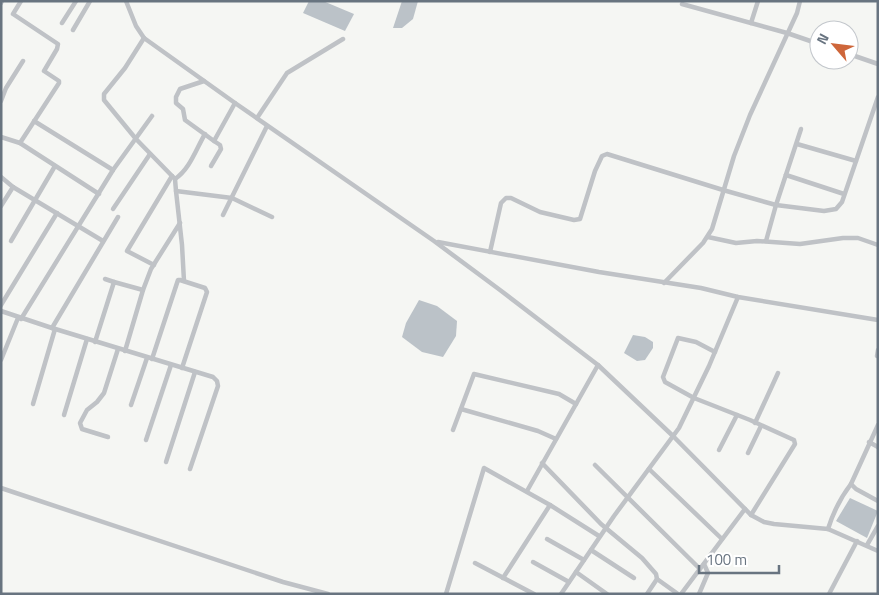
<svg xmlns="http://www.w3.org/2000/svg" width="879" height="595" viewBox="0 0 879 595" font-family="'Titillium Web',sans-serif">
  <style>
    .water { fill: #bbc2c8 }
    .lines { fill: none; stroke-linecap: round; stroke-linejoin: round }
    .street { stroke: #bfc2c6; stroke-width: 4.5 }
  </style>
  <rect width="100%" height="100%" fill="#f5f6f3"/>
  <g class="water">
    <path d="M309 1H323L354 14 345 31 303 13Z"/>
    <path d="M402 1H418L413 19 402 28H393Z"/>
    <path d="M419 300 437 306 457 321 456 336 443 357 422 352 402 337 406 323Z"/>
    <path d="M633 335 645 337 653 342V348L645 360 637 361 624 353Z"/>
    <path d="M850 498 878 511 867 538 836 521Z"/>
  </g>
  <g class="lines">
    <g class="street">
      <path d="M126 1 136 26 144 38 235 103 434 241 500 290 598 365 673 436 751 515 764 522 774 524 828 529 878 551"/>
      <path d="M1 3 2 1"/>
      <path d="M682 4 787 33 819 44"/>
      <path d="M62 23 76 1"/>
      <path d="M751 23 758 1"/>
      <path d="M73 30 90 1"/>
      <path d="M144 38 125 68 104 94V100L136 139 175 179 176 191 232 198 272 217"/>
      <path d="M849 54 878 64"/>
      <path d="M204 81 180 89 176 97V103L183 109 185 120 214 141 235 103"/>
      <path d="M1 101 6 88 23 61"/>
      <path d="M257 118 287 73 343 39"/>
      <path d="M34 121 113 170"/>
      <path d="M1 137 20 143 99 194"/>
      <path d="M20 143 59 83V81L44 71 57 49 58 44 13 14 21 1"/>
      <path d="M797 144 856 161"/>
      <path d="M211 166 221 149 220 145 214 141"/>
      <path d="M786 175 844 194"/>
      <path d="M1 177 13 187 103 241"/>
      <path d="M175 179C190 169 196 149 205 134"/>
      <path d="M176 191 182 245 184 281"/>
      <path d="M1 206 13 187"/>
      <path d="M113 209 150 154"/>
      <path d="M223 215 267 126"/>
      <path d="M708 237 736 243 757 241 800 244 843 238H858L878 245"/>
      <path d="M11 241 55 166"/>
      <path d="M766 241 776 205 801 129"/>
      <path d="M438 242 599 272 701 288 738 297 878 320"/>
      <path d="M490 252 501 203 506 198H511L540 212 574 220 580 219 595 171 602 156 607 154 723 190 776 205 824 211 836 209 842 202 878 97"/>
      <path d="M154 265 127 251 172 176"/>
      <path d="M105 279 114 282"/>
      <path d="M664 283 703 243 712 229 734 156 750 115 797 13 800 1"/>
      <path d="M1 305 57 213"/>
      <path d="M1 311 52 328 213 377 217 381 218 386 190 469"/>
      <path d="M21 319 113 170 152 116"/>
      <path d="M52 328 118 217"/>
      <path d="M95 342 114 282 143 290"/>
      <path d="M125 351 143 290 151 269 180 223"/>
      <path d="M715 352 696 342 678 338 663 377 665 382 694 398 750 420 794 440 795 444 751 515"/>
      <path d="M877 356 878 350"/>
      <path d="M152 359 178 280H180L205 288 207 292 182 368"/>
      <path d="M1 360 18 318"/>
      <path d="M33 404 55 329"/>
      <path d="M131 405 147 358"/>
      <path d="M461 409 538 431 556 439"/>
      <path d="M64 415 87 339"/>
      <path d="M755 423 778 373"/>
      <path d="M878 425 851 484 856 489 878 501"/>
      <path d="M453 430 474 374 559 394 576 404"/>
      <path d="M108 437 82 429 80 423 87 410 97 402 104 393 118 349"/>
      <path d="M146 440 171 365"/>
      <path d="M869 442 878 447"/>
      <path d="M719 450 737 415"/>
      <path d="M748 453 761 426"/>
      <path d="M166 462 195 372"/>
      <path d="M542 463 601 524 642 558 656 574 657 579 647 594"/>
      <path d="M595 465 700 569"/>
      <path d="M649 469 722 539"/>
      <path d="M1 488 283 582 328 594"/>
      <path d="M527 491 598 365"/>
      <path d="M828 529C833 513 841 497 851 484"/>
      <path d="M547 539 584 560"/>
      <path d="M867 545 878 526"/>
      <path d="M591 550 634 578"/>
      <path d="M533 562 569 582"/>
      <path d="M475 563 534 594"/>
      <path d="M576 572 607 594"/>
      <path d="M503 578 550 505"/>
      <path d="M657 579 678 594"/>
      <path d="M446 594 484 468 550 505 599 536"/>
      <path d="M561 594 614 516 679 428 709 366 738 297"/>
      <path d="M681 594 745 509"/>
      <path d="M699 594 708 573 704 564"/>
      <path d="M829 594 857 541"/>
    </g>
  </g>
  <rect width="879" height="595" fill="none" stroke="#687480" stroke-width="5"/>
  <g transform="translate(834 45) rotate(298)"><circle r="24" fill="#ffffff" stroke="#c3c7cc"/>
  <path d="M0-4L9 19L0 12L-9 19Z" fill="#ce663a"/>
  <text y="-8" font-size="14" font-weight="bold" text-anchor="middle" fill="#687480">N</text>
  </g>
  <path d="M699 565v8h80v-8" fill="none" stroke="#687480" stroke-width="2.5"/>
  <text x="706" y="565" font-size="15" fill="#687480" stroke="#ffffff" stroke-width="4" paint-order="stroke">100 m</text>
</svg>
